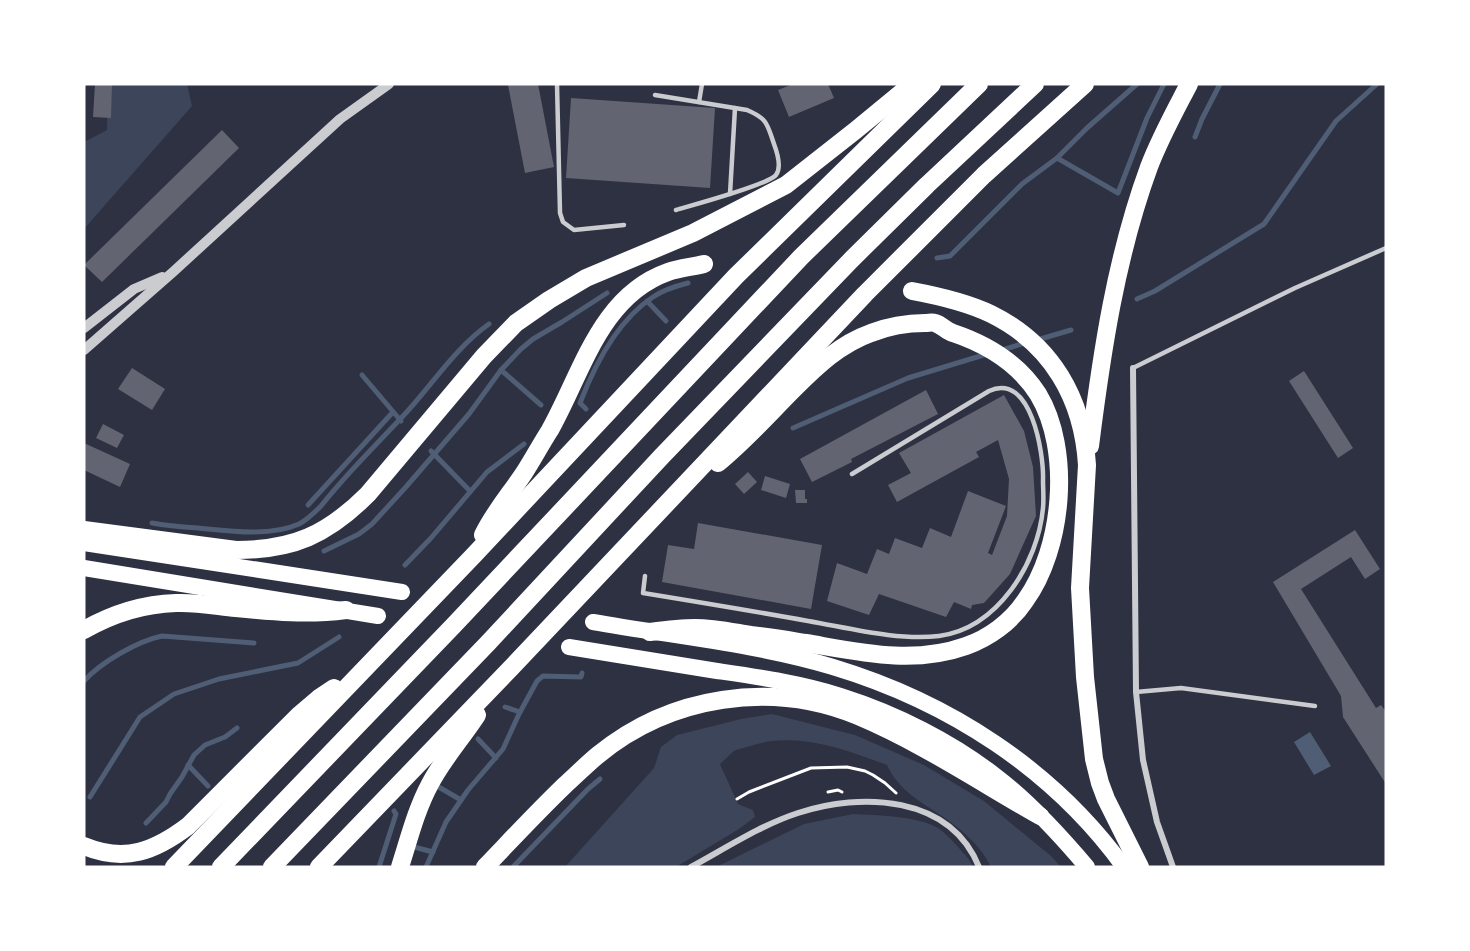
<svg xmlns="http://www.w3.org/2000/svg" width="1470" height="951" viewBox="0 0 1470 951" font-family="'Public Sans',sans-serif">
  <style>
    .green { fill: #3c4559 }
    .water { fill: #4f5d75 }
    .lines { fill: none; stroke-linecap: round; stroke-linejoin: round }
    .stream { stroke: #4f5d75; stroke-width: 5 }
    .building { fill: #626471 }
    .path { stroke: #fff; stroke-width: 3 }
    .service { stroke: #caccd0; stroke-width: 4.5 }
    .minor { stroke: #caccd0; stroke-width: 6 }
    .tertiary { stroke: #caccd0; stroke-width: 10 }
    .trunk { stroke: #fff; stroke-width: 16 }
    .motorway { stroke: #fff; stroke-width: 18 }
  </style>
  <rect width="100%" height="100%" fill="#2d3142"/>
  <g class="green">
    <path d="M108 84H187L192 106 84 229V142L107 130Z"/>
    <path d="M772 714 855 735 924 765 984 801 1051 856 1061 867H991C981 846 961 829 942 816 921 802 898 790 887 765 843 749 795 730 747 747 743 748 738 749 734 751 729 755 725 760 720 764L738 804 753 810 755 817 739 829 676 867H565L654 768 661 747 677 735 741 719Z"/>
    <path d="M853 814C875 815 919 816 938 828 945 833 953 841 959 848 964 854 970 859 973 867H716L804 824Z"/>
  </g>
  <path class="water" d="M1310 732 1331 766 1314 775 1294 742Z"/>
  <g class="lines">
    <g class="stream">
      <path d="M1195 137 1202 119 1220 84"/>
      <path d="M1057 158 1118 193 1147 118 1164 84"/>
      <path d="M937 258 950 256 1022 184 1057 158 1087 128 1137 84"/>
      <path d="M1137 299 1155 291 1264 224 1336 121 1377 84"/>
      <path d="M647 301 666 321"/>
      <path d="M1037 340 1071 330"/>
      <path d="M999 351 1028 342"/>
      <path d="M501 370 541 405"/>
      <path d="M362 375 401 421"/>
      <path d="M586 409 580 403C595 364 618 320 653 297 663 290 676 286 688 283"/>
      <path d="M793 428 908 378 987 354"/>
      <path d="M431 451 470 491"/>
      <path d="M308 505 393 412"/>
      <path d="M152 523C168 526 183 527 198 528 229 531 270 537 299 524 307 520 314 513 321 506 346 474 376 445 404 415 432 385 455 348 489 324"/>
      <path d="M324 551 359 534 372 524 405 488 469 414 501 370 521 349 533 339 562 322 607 293"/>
      <path d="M405 565 431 538 487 472 524 444"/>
      <path d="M84 681C101 662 138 641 162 636L254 643"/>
      <path d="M505 707 520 712"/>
      <path d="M478 739 496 758"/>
      <path d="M188 765 208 786"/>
      <path d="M437 786 461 800"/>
      <path d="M90 797 140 717 174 694 219 679 298 663 339 637"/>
      <path d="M146 823 166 802 170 794 182 777 194 755 205 745 225 737 237 728"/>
      <path d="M414 847 433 852"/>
      <path d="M379 867 396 814 394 811"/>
      <path d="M426 867 446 822 468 790 503 749 519 714 537 681 543 676 581 677 582 673"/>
      <path d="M513 867 588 789 600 779"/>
    </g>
  </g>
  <g class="building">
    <path d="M95 84H112L111 118 93 117Z"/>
    <path d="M513 84H538L554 167 525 173 508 85Z"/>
    <path d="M793 84H828L834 98 789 117 778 90Z"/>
    <path d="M571 98 715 108 710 188 566 178Z"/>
    <path d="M222 130 239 148 102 282 84 265Z"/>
    <path d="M132 368 165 389 152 410 118 389Z"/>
    <path d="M1304 371 1353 448 1338 458 1289 381Z"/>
    <path d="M926 390 938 414 851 459 852 462 812 482 800 459Z"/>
    <path d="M1004 395 1024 431 1033 467 1036 516 1010 574 984 603 972 605 971 609 954 602 946 617 879 594 869 615 827 601 837 563 867 574 877 549 889 554 895 538 922 548 930 528 951 537 968 491 1006 506 988 553 992 555 1007 516 1009 479 998 440 976 452 979 457 897 502 888 485 911 473 899 453Z"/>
    <path d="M103 424 124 435 117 448 96 438Z"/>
    <path d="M84 443 130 464 120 487 84 470Z"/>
    <path d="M748 472 757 482 744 494 735 484Z"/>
    <path d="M765 476 790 484 786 498 761 490Z"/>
    <path d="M795 490H805V499H807V503H796Z"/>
    <path d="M698 523 822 545 811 609 662 582 668 545 694 549Z"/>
    <path d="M1355 530 1380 569 1365 579 1351 557 1301 589 1376 708 1381 705 1386 712V784L1343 717 1341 696 1273 582Z"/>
  </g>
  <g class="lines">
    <g class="path">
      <path d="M828 792 838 790 842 792"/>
      <path d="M737 799 749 792 811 768 847 767 865 771 873 775 885 783 896 793"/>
    </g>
    <g class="service">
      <path d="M557 84 560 213 563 222 574 230 624 225"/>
      <path d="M655 95 747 110C768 119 767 124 774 144 777 152 782 167 776 175 768 185 693 205 676 210"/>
      <path d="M699 102 702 84"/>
      <path d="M730 194 735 108"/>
      <path d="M1133 368 1295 288 1386 248"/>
      <path d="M645 576 643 593C698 602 753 611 808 621 849 628 898 641 939 636 998 628 1038 563 1043 508 1044 499 1043 489 1043 480 1044 454 1031 371 989 391L852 474"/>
      <path d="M1136 692 1181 688 1315 706"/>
    </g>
    <g class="minor">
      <path d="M1133 368 1136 692 1143 760 1157 822 1173 867"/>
      <path d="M691 867C726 848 761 825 798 813 861 792 950 795 979 867"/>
    </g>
    <g class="tertiary">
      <path d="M84 328 134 289 162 277"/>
      <path d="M84 350 173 272 340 119 389 84"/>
    </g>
    <g class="trunk">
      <path d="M84 543 402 592"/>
      <path d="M84 568 378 616"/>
      <path d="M593 622C672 636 756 644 833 667 949 702 1053 769 1124 867"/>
      <path d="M569 647C618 655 667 663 717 671 758 677 801 683 841 696 895 713 953 742 997 777 1031 803 1060 835 1087 867"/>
    </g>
    <g class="motorway">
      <path d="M912 291C939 296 966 302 991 314 1052 344 1083 399 1087 465L1080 588 1085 677 1094 759 1100 783 1106 799 1140 867"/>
      <path d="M1090 446C1102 351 1116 257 1149 167 1160 138 1175 111 1189 84"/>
      <path d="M84 530 236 550C293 550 327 535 368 494L484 356 516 323 549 300 586 278 693 233 786 185 856 130 912 84"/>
      <path d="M483 535C494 512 510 494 524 473 533 459 541 444 550 430 582 373 600 296 668 272 680 268 692 267 704 264"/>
      <path d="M84 630C112 614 143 604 176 603 196 602 216 606 236 608 273 612 309 615 346 610"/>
      <path d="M650 632C665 630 680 628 695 628 714 628 732 632 751 635 769 637 787 640 806 643 859 652 913 665 966 646 989 638 1011 622 1025 601 1063 549 1072 450 1038 394 1018 363 986 344 953 333 946 331 942 325 935 323 932 322 929 323 925 323 906 323 889 326 871 333 840 344 817 366 794 389 769 414 745 441 718 463"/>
      <path d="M84 846C125 863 155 851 188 826L299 715 319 698 334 688"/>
      <path d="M174 867 474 555 736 276 932 84"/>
      <path d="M221 867 454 625 801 257 979 84"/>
      <path d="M272 867 488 643 662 456 852 259 927 185 1035 84"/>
      <path d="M319 867 510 669 865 294 984 175 1085 84"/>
      <path d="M400 867C409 839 416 810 430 784 443 759 462 738 477 715"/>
      <path d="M485 867C511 840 537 812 564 786 575 776 586 765 598 755 670 696 771 680 858 716 922 743 980 782 1040 816"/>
    </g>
  </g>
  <rect width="1470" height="951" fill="none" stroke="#ffffff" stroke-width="171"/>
</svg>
